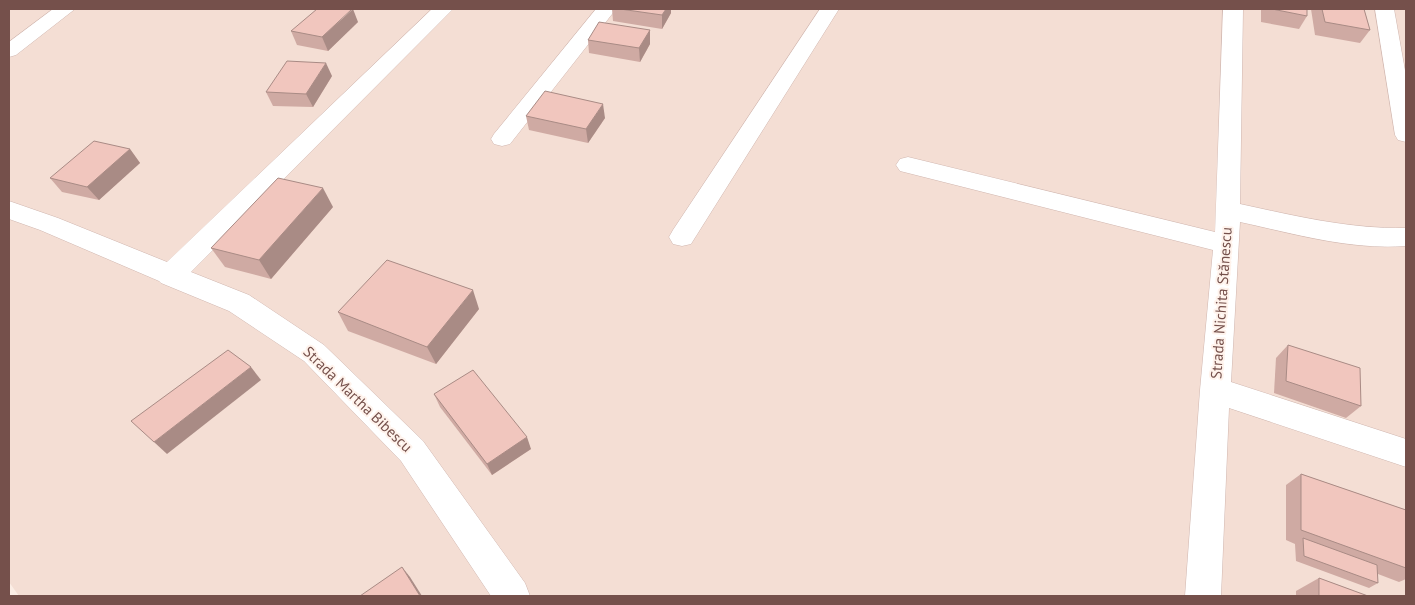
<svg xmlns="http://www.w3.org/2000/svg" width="1415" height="605" viewBox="0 0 1415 605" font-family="'PT Sans',sans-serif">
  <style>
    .residential { fill: #f4ded4 }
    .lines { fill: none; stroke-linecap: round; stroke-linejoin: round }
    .street-casing { stroke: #d0b6af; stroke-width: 1 }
    .street { fill: #fff; fill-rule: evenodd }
    .wall { fill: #cfaaa3 }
    .shaded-wall { fill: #a98b85 }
    .building { fill: #f1c6be; stroke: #a98b85 }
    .labels { text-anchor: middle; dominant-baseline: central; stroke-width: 4; stroke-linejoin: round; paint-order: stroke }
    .street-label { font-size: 15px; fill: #75504b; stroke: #fff3ec }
  </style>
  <rect width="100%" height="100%" fill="#fceee6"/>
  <path class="residential" d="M9 9H1406V596H19L9 582Z"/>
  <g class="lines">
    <defs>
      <g id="street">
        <path d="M53 9H75L16 55 9 57V42Z"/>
        <path d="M432 9H453L191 272 249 295 324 345 423 441 525 583 530 596H491L401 461 304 361 229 311 161 283 159 281 40 230 9 219V201L58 218 167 262Z"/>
        <path d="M596 9H616L510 144 502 146 494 144 491 139 494 134Z"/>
        <path d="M820 9H839L691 244 682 246 673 244 669 237 673 230Z"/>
        <path d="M1223 9H1243L1240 204C1296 216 1349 229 1406 228V246C1349 250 1295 234 1240 222L1231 382 1406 439V467L1229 408 1221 596H1185L1200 390 1213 250 908 173 900 171 896 165 900 159 908 157 1215 232Z"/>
        <path d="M1375 9H1394L1406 76V142L1398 140 1395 135Z"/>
      </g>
    </defs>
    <use href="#street" class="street-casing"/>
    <use href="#street" class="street"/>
  </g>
  <g class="wall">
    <path d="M612 9H671V13L662 29 613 21Z"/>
    <path d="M1261 9H1307V16L1299 29 1261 22Z"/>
    <path d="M1311 9H1364L1370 30 1360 43 1315 35Z"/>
    <path d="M358 22 328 51 297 45 291 31Z"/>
    <path d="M650 30V44L640 62 589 53 588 40Z"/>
    <path d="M332 76 313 107 273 106 266 92Z"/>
    <path d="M526 116 605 118 588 143 529 130Z"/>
    <path d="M130 149 140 163 99 200 62 192 50 178Z"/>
    <path d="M333 207 271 279 225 267 211 248Z"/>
    <path d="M479 309 436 364 348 331 338 312Z"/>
    <path d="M1288 345 1361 406 1346 418 1274 393 1276 358Z"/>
    <path d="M434 394 531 449 492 475 440 407Z"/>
    <path d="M1301 474 1406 510V579L1399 582 1378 574V583L1369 588 1296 561 1295 544 1286 540V485Z"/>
    <path d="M1319 578 1368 596H1296V591Z"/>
  </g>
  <g class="shaded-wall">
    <path d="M353 9 358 22 328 51 322 37Z"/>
    <path d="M666 9H671V13L662 29V15Z"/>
    <path d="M650 30V44L640 62 639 48Z"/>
    <path d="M326 63 332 76 313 107 306 94Z"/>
    <path d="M603 104 605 118 588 143 586 129Z"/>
    <path d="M130 149 140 163 99 200 87 187Z"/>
    <path d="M323 188 333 207 271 279 259 260Z"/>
    <path d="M473 290 479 309 436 364 427 347Z"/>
    <path d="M251 367 261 380 167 454 154 442Z"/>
    <path d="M527 437 531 449 492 475 487 464Z"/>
    <path d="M402 567 410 577 422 596H420Z"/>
  </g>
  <g class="building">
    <path d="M317 9H352L322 37 291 31Z"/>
    <path d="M620 9H666L662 15Z"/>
    <path d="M1272 9H1307V16Z"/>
    <path d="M1322 9H1364L1370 30 1325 22Z"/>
    <path d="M599 22 650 30 639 48 588 40Z"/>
    <path d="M287 61 326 63 306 94 266 92Z"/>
    <path d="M545 91 603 104 586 129 526 116Z"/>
    <path d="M94 141 130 149 87 187 50 178Z"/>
    <path d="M278 178 323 188 259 260 211 248Z"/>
    <path d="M387 260 473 290 427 347 338 312Z"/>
    <path d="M1288 345 1360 368 1361 406 1286 381Z"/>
    <path d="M228 350 251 367 154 442 131 421Z"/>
    <path d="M473 370 527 437 487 464 434 394Z"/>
    <path d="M1301 474 1406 510V568L1301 530Z"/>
    <path d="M1303 538 1377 565 1378 583 1304 556Z"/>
    <path d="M402 567 420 596H360Z"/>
    <path d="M1319 578 1368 596H1319Z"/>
  </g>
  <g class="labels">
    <g class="street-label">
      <text transform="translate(1221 303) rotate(-86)">Strada Nichita Stănescu</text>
      <text transform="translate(358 399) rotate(44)">Strada Martha Bibescu</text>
    </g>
  </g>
  <rect width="1415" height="605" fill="none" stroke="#75504b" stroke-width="20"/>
</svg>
